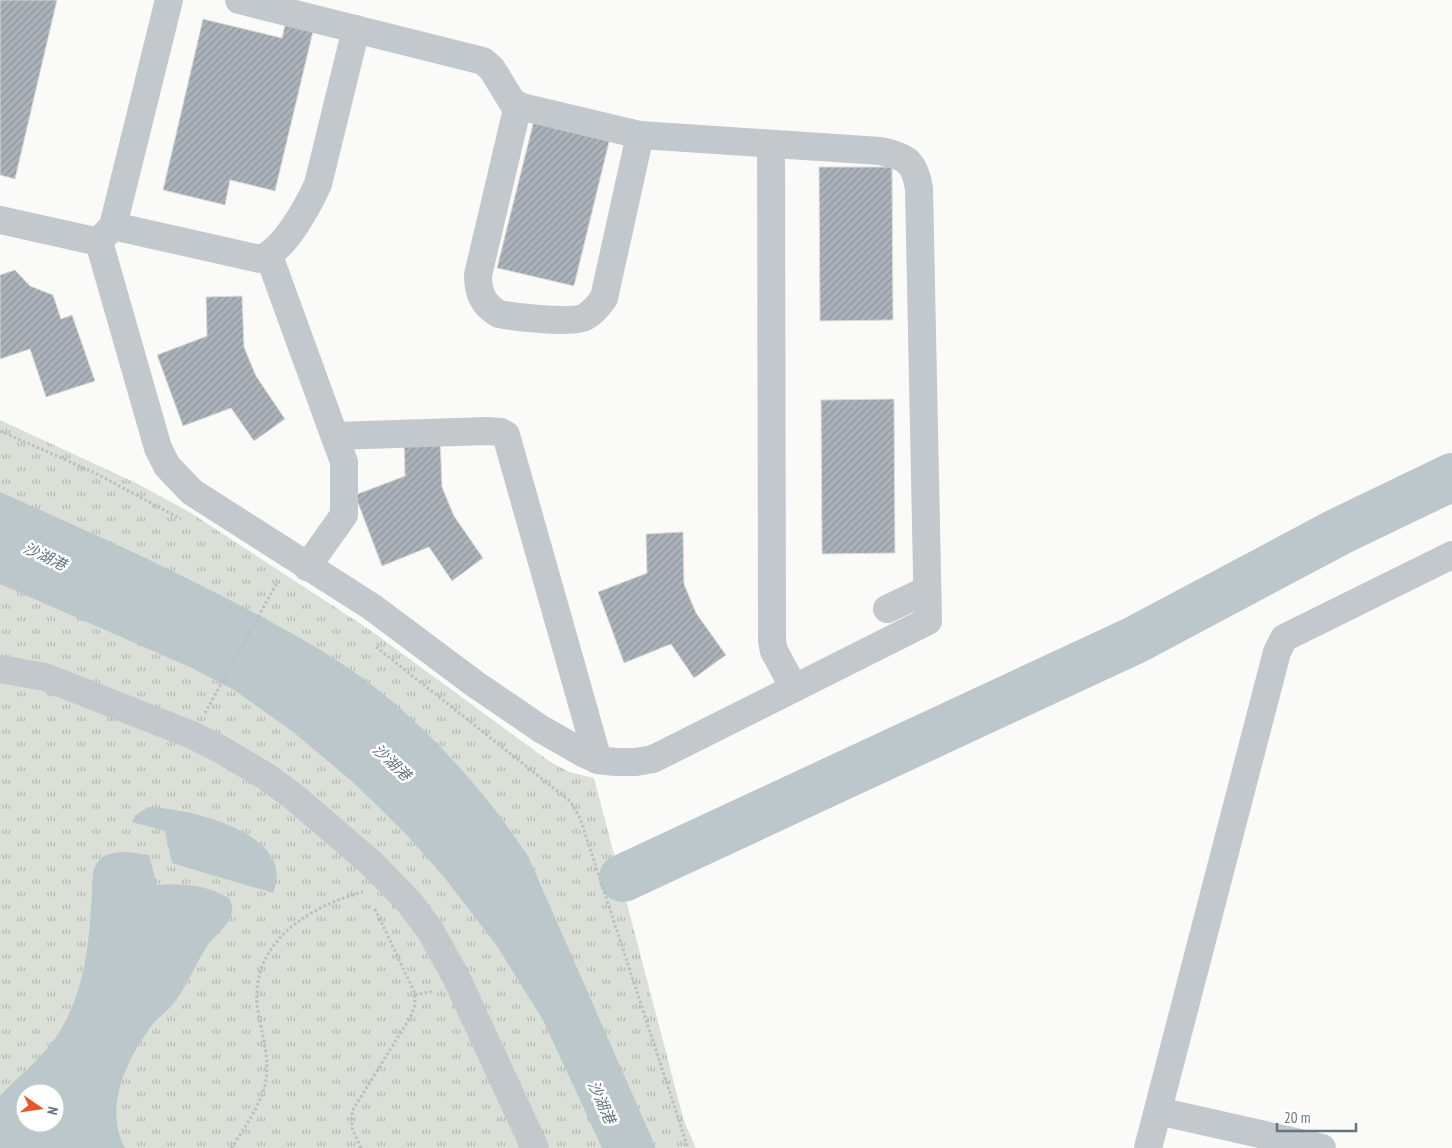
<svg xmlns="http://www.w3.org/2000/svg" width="1452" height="1148" viewBox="0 0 1452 1148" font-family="'PT Sans Narrow','Noto Sans SC',sans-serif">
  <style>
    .park { fill: url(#park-tufts); fill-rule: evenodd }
    .water { fill: #bbc7cb; fill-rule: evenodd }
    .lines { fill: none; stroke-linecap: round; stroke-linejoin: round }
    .river { stroke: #bbc7cb; stroke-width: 48 }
    .building { fill: url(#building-hatch); stroke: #dcdcda }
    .path { stroke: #bbbfc2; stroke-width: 3; stroke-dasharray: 2.5 2.5; stroke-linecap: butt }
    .minor { stroke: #c3c8cc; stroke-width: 28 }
    .labels { text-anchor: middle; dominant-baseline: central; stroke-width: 5; stroke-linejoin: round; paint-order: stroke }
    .water-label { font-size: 15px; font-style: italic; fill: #60757c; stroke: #fff }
  </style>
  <defs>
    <pattern id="park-tufts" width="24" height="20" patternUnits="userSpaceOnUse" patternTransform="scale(1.25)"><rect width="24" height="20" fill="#dadfd7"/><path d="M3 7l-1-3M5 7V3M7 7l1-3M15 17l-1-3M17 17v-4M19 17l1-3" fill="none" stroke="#b4b9b4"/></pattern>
    <pattern id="building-hatch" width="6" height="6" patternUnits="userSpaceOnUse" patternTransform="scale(1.25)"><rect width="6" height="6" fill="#aab3b9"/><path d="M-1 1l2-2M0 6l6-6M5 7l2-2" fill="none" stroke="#8e969c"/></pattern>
  </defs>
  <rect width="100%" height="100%" fill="#fafaf8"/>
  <path class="park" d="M0 420 138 484 191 513 370 630 549 761 569 772 594 778 684 1121 696 1148H0ZM25 1093H55V1123H25Z"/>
  <g class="water">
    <path d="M0 492C83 529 166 566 247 609 286 630 327 652 364 679 428 727 483 789 528 856L656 1148H602L543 1020 497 946 444 877 405 833 354 783 292 731 234 690 192 668 0 584Z"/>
    <path d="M148 807C188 808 298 833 273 893L172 863 165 831 132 822 136 815Z"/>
    <path d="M127 852 149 855 157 885C184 883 205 885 229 898 241 919 216 932 206 948 194 966 187 987 173 1004 167 1012 158 1017 152 1025 127 1059 103 1107 125 1148H0V1096C16 1078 36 1064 51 1044 89 994 90 931 93 872 99 853 110 853 127 852ZM25 1093H55V1123H25Z"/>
  </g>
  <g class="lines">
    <path class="river" d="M623 878 1135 640 1338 532 1452 477"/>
  </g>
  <g class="building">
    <path d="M0 0H57L15 179 0 175Z"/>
    <path d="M287 16 315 23 275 191 230 180 225 205 163 190 203 19 282 38Z"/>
    <path d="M534 120 610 138 574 286 497 268Z"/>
    <path d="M819 167H892L893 320 820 321Z"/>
    <path d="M15 270 30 286 53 295 61 319 72 315 95 381 46 397 30 349 0 359V275Z"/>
    <path d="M242 296 244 347 256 376 285 419 254 441 231 408 183 426 157 355 207 336 206 297Z"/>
    <path d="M894 399 895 553 822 554 821 400Z"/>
    <path d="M440 435 442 487 454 516 483 558 452 581 429 547 382 566 355 495 405 476 404 437Z"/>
    <path d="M683 532 684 584 696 613 726 655 694 678 671 644 624 663 598 592 647 573 646 534Z"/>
  </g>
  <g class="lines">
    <g class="path">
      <path d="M0 431 93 472 181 519"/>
      <path d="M376 647 570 801 580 818 688 1148"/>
      <path d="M205 713 278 581"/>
      <path d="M415 995 434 991"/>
      <path d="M231 1148C244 1129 262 1103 266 1080 270 1055 260 1029 257 1004 252 941 310 906 363 892"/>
      <path d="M361 1148 352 1128V1111L411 1016 415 1005 414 991 374 907"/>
    </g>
    <g class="minor">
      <path d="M518 105 478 275C478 293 483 305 499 314 515 317 573 324 585 317 592 313 599 305 604 298L640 135"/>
      <path d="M771 144 772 641 774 651 794 688"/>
      <path d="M0 220 99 242 158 448 167 466 192 492 372 607 475 684 541 729 583 753 598 760 616 762H636L653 759 928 621 919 188C914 160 906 157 880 151L640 135 514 105 492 69 483 61 239 0"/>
      <path d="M113 226 260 259C284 251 308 206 318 184L356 29"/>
      <path d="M101 239 113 226 169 0"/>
      <path d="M269 256 344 462V515L307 567"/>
      <path d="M335 436 488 431 501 432 506 435 598 760"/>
      <path d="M887 609 927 590"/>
      <path d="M0 669 45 677 192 735 220 749 267 777 294 797 371 863 409 902 430 930 456 977 535 1148"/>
      <path d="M1158 1111 1322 1148"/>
      <path d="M1148 1148 1277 652 1284 638 1452 555"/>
    </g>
  </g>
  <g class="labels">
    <g class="water-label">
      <text transform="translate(45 556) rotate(25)">沙湖港</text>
      <text transform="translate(392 762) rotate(43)">沙湖港</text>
      <text transform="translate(602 1102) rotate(66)">沙湖港</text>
    </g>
  </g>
  <g transform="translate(40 1108) rotate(103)"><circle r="24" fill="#ffffff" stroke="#c1c8cd"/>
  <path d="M0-4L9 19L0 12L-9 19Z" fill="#e4572e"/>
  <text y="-8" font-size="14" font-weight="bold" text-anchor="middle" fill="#657683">N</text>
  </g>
  <path d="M1277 1123v8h79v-8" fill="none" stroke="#657683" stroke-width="2.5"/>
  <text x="1284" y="1123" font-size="15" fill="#657683" stroke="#ffffff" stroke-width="4" paint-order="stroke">20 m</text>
</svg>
